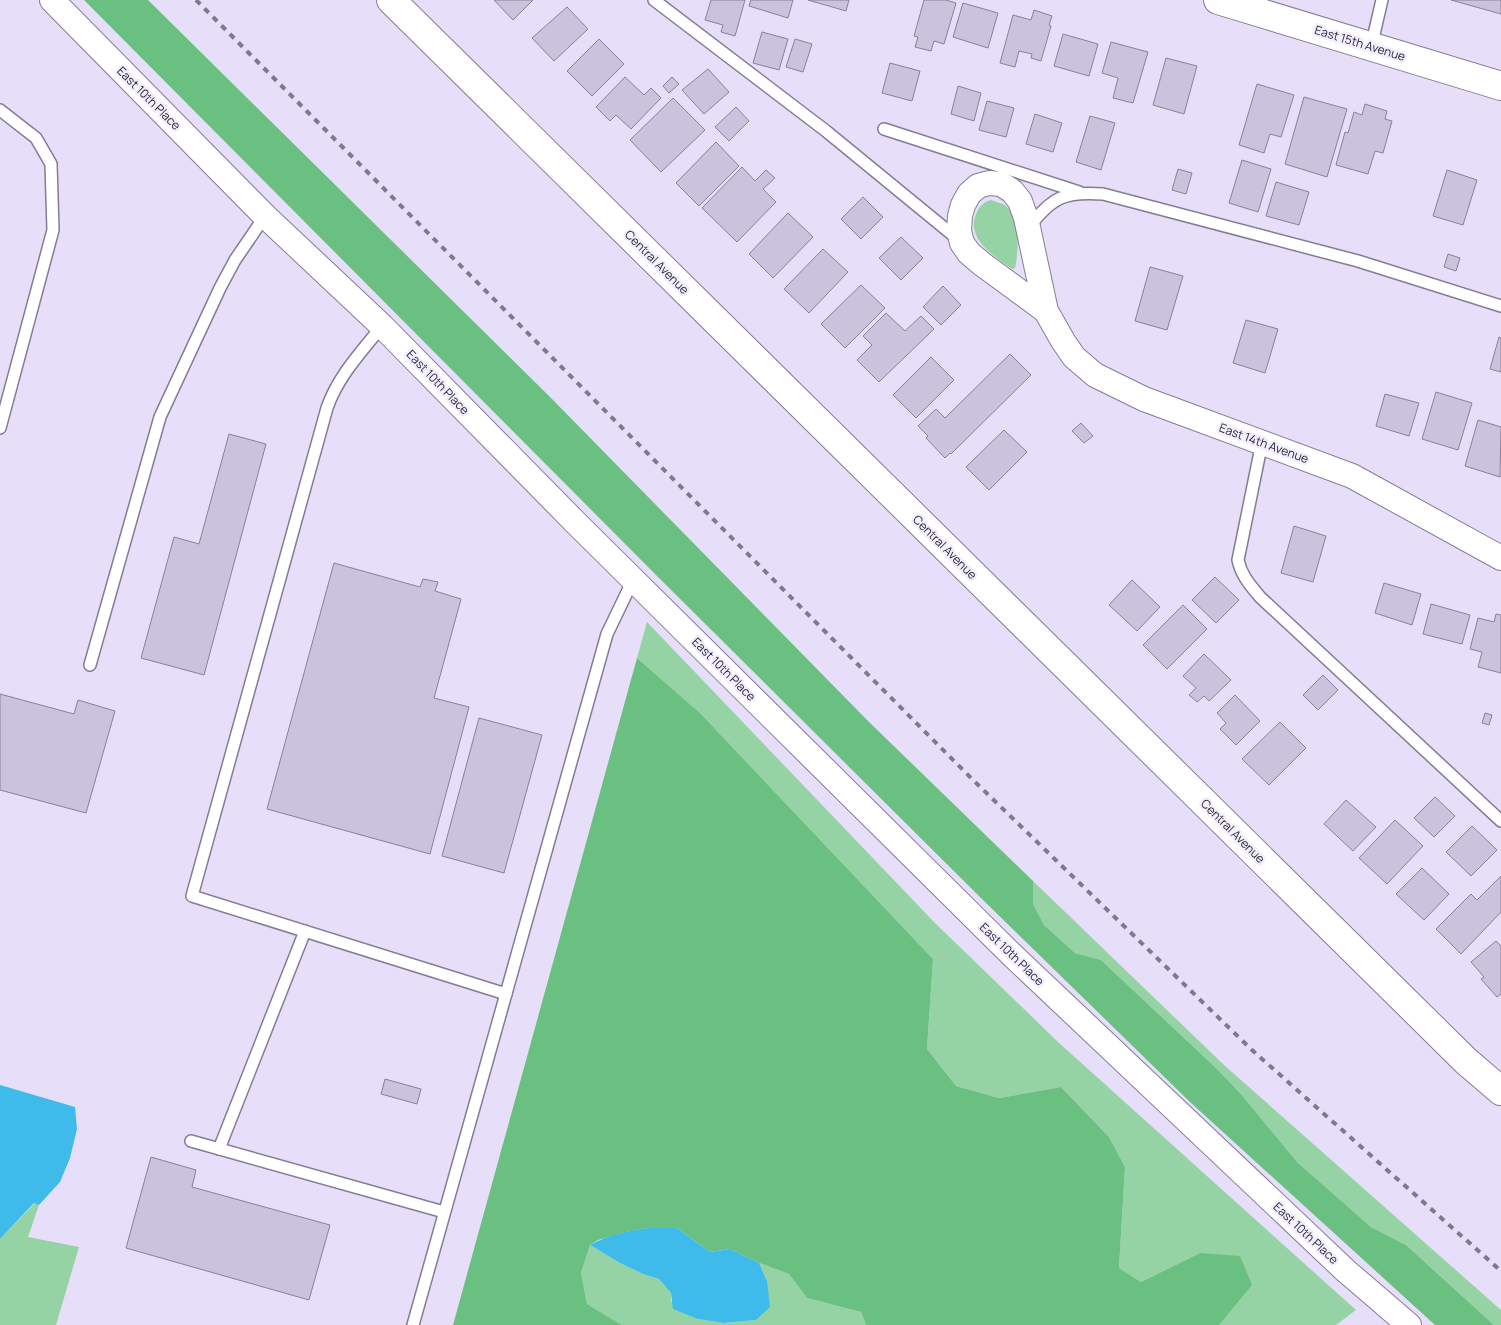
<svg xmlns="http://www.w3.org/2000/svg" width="1501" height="1325" viewBox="0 0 1501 1325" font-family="Manrope,sans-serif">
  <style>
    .green { fill: #96d3a4 }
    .forest { fill: #69c080 }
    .water { fill: #3ebbea }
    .building { fill: #cbc3dd; stroke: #888198 }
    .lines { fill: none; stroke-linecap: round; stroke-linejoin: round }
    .lane-casing { stroke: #847c94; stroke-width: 14 }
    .street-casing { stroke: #847c94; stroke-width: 26 }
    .secondary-casing { stroke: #847c94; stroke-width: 30 }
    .lane { stroke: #fff; stroke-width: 11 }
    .street { stroke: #fff; stroke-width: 24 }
    .secondary { stroke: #fff; stroke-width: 28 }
    .rail { stroke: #7f798b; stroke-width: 4; stroke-dasharray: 6 6; stroke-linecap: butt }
    .labels { text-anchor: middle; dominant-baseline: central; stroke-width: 5; stroke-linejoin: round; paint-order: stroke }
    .street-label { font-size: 12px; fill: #2b2832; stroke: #f3eefe }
  </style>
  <rect width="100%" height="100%" fill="#e7dff9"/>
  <g class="green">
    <path d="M991 200C996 202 1002 203 1006 206 1020 217 1019 252 1015 268L1012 269C994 256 964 238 977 212 980 205 984 202 991 200Z"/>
    <path d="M647 622 935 923 1058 1042 1356 1310 1336 1325H1219L1221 1321 1200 1253 1141 1282 1119 1268 1125 1167 1109 1137 1061 1087 999 1098 956 1086 927 1049 933 959 700 713 637 658Z"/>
    <path d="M1033 881 1224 1065 1501 1310V1325H1494L1406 1245 1371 1227 1297 1162 1241 1094 1216 1068 1101 960 1075 953 1044 925 1033 904Z"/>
    <path d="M35 1203 39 1205 28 1237 79 1247 56 1325H0V1239Z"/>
    <path d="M590 1245 620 1263 643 1274 659 1279 671 1293V1301L698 1319 724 1323 756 1320 767 1281 759 1263 789 1274 807 1298 861 1312 866 1325H622L587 1304 581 1273Z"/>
  </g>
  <g class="forest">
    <path d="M84 0H148L550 397 869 722 1033 881V904L1044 925 1075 953 1101 960 1216 1068 1241 1094 1297 1162 1371 1227 1406 1245 1494 1325H1435L1190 1102 982 899 659 578Z"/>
    <path d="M637 658 700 713 933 959 927 1049 956 1086 999 1098 1061 1087 1109 1137 1125 1167 1119 1268 1141 1282 1200 1253 1240 1256 1252 1285 1219 1325H866L861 1312 807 1298 789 1274 759 1263 730 1249 710 1252 677 1228H648L626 1232 598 1240 590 1245 581 1273 587 1304 622 1325H453Z"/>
  </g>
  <g class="water">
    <path d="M0 1085 75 1107 77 1129 70 1158 60 1182 39 1205 34 1203 0 1239Z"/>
    <path d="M648 1228H677L710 1252 730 1249 759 1263 767 1281 770 1307 756 1320 724 1323 698 1319 673 1309 671 1293 659 1279 643 1274 620 1263 590 1245C608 1235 628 1231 648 1228Z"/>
  </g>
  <g class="building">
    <path d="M494 0H533L513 20Z"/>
    <path d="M711 0H745L735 36 721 32 723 25 705 20Z"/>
    <path d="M751 0H793L788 18 749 6Z"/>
    <path d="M808 0H849L846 11Z"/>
    <path d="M924 0H946L956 3 944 44 934 41 931 51 915 47 918 37 914 36Z"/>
    <path d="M1451 0H1501V14Z"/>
    <path d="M963 3 998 13 988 48 953 37Z"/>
    <path d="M567 7 588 29 554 61 532 38Z"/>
    <path d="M1034 10 1052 16 1049 25 1051 26 1041 61 1031 58 1032 54 1019 51 1015 67 1000 63 1013 15 1031 20Z"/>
    <path d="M762 32 788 39 779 70 753 63Z"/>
    <path d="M1063 34 1098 44 1089 76 1054 66Z"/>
    <path d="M599 39 624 64 592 96 567 71Z"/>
    <path d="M795 39 812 44 803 72 786 67Z"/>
    <path d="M1111 42 1148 52 1133 103 1113 98 1118 78 1102 73Z"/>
    <path d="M1166 58 1197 66 1184 114 1153 105Z"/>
    <path d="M890 63 920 71 912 101 882 93Z"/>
    <path d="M708 69 729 92 704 114 682 90Z"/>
    <path d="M625 77 644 95 651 88 661 98 631 129 616 115 610 121 596 107Z"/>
    <path d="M672 77 679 84 669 93 663 86Z"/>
    <path d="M1257 84 1294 95 1281 137 1270 134 1264 153 1239 145Z"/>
    <path d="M958 86 981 93 974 121 951 114Z"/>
    <path d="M1304 97 1347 109 1327 177 1285 164Z"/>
    <path d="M673 98 705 130 661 172 630 140Z"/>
    <path d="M987 101 1014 108 1006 137 979 130Z"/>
    <path d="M1365 104 1387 111 1385 119 1392 121 1383 153 1375 151 1368 174 1336 165 1345 132 1348 133 1354 112 1362 115Z"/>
    <path d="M736 107 749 121 729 141 715 127Z"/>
    <path d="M1035 114 1062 123 1053 152 1026 144Z"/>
    <path d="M1090 116 1115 123 1101 170 1076 162Z"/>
    <path d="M716 142 739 166 699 206 676 183Z"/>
    <path d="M1242 160 1271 169 1258 212 1229 203Z"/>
    <path d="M742 167 755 181 766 170 775 178 763 189 776 202 737 242 702 208Z"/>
    <path d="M1178 169 1192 173 1186 194 1172 190Z"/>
    <path d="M1447 170 1477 180 1463 225 1433 216Z"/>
    <path d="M1276 182 1309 192 1299 225 1266 216Z"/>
    <path d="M863 197 883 217 861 239 841 219Z"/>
    <path d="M788 213 813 237 773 278 749 254Z"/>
    <path d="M901 237 923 258 901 280 879 258Z"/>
    <path d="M823 249 848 272 809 313 784 289Z"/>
    <path d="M1448 254 1460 258 1456 271 1444 267Z"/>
    <path d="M1150 267 1183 276 1167 330 1135 321Z"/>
    <path d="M861 285 885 308 845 348 821 324Z"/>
    <path d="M943 286 961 305 941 325 923 307Z"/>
    <path d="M886 313 905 331 921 316 934 329 879 382 857 360 872 345 863 336Z"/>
    <path d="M1246 320 1278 329 1265 373 1233 363Z"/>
    <path d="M1499 337 1501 338V372L1490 369Z"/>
    <path d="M1010 354 1031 375 951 454 950 453 945 458 926 438 928 436 918 426 936 409 945 418Z"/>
    <path d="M931 357 954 380 916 418 893 395Z"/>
    <path d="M1436 392 1472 403 1458 450 1422 439Z"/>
    <path d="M1385 394 1419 403 1409 436 1376 426Z"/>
    <path d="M1478 420 1501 427 1500 477 1465 466Z"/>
    <path d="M1081 423 1093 436 1084 443 1072 431Z"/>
    <path d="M1004 430 1027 452 989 490 966 467Z"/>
    <path d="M229 434 266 444 204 675 141 658 174 537 199 544Z"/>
    <path d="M1294 526 1326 536 1313 582 1281 573Z"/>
    <path d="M334 563 420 587 423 579 438 582 435 591 461 599 434 698 469 707 430 854 267 809Z"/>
    <path d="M1215 577 1239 600 1216 623 1192 600Z"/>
    <path d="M1132 580 1160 607 1137 631 1109 605Z"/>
    <path d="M1384 583 1421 594 1412 625 1375 613Z"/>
    <path d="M1431 604 1470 615 1462 644 1423 634Z"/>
    <path d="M1183 605 1207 629 1167 669 1143 645Z"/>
    <path d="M1496 614 1501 615V673L1478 667 1482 652 1470 649 1478 618 1494 622Z"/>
    <path d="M1204 654 1231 680 1209 701 1204 696 1197 702 1189 695 1196 688 1183 676Z"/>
    <path d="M1323 675 1338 690 1318 710 1303 695Z"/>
    <path d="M0 694 74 714 78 700 115 711 86 813 0 790Z"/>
    <path d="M1235 695 1260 721 1236 745 1220 729 1226 723 1217 713Z"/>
    <path d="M1485 713 1492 715 1489 725 1482 723Z"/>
    <path d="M479 718 542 735 504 873 442 856Z"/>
    <path d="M1280 722 1306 748 1269 785 1242 759Z"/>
    <path d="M1435 797 1455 816 1434 837 1414 818Z"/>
    <path d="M1346 800 1376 827 1353 851 1324 824Z"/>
    <path d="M1395 820 1423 846 1387 884 1359 858Z"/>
    <path d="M1472 826 1497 850 1471 876 1446 852Z"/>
    <path d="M1422 868 1449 894 1424 920 1396 894Z"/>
    <path d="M1501 876V912L1461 954 1436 929 1471 894 1477 900Z"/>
    <path d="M1496 941 1501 946V994L1497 997 1481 979 1484 977 1471 962Z"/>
    <path d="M385 1079 421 1089 417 1104 381 1094Z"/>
    <path d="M151 1157 196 1170 192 1187 330 1225 309 1300 126 1248Z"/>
  </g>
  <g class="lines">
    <defs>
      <g id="lane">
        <path d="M654 0 826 131 959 240"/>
        <path d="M1371 47 1382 0"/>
        <path d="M0 110 36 138 51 164 53 230 0 428"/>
        <path d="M884 129 1079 192"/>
        <path d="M1029 227C1052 197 1065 191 1103 194L1358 261 1501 306"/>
        <path d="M382 326C362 351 338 376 327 408L192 896 506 994"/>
        <path d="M1262 442 1238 560C1241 575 1250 585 1260 597L1501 821"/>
        <path d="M90 665 160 417 220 288 235 260 265 216"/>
        <path d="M191 1141 444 1212"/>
        <path d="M219 1149 305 931"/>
        <path d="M413 1325 607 634 633 580"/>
      </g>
      <g id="street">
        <path d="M52 0 265 216 382 326 576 523 1011 954 1346 1271 1409 1325"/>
        <path d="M1046 311 982 264 969 253 962 243 959 231 960 216 963 205 969 194 978 186 989 183 1001 184 1012 191 1020 201 1026 218 1046 311 1063 341 1074 357 1095 375 1144 399 1352 476 1501 558"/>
      </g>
      <g id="secondary">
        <path d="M391 0 1466 1061 1501 1091"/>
        <path d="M1218 0 1501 86"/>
      </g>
    </defs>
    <use href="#lane" class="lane-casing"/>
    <use href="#street" class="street-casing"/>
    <use href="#secondary" class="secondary-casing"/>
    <use href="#lane" class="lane"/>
    <use href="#street" class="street"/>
    <use href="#secondary" class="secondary"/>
    <path class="rail" d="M196 0 971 778 1252 1050 1501 1271"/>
  </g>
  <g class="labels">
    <g class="street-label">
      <text transform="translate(1360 43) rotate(17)">East 15th Avenue</text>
      <text transform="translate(149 98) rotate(45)">East 10th Place</text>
      <text transform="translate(657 262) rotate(45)">Central Avenue</text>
      <text transform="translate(438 382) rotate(46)">East 10th Place</text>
      <text transform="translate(1264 443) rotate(20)">East 14th Avenue</text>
      <text transform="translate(945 547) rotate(45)">Central Avenue</text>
      <text transform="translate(724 669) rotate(45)">East 10th Place</text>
      <text transform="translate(1233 831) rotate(45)">Central Avenue</text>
      <text transform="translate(1012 954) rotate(44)">East 10th Place</text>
      <text transform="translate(1306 1233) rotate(43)">East 10th Place</text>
    </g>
  </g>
</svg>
